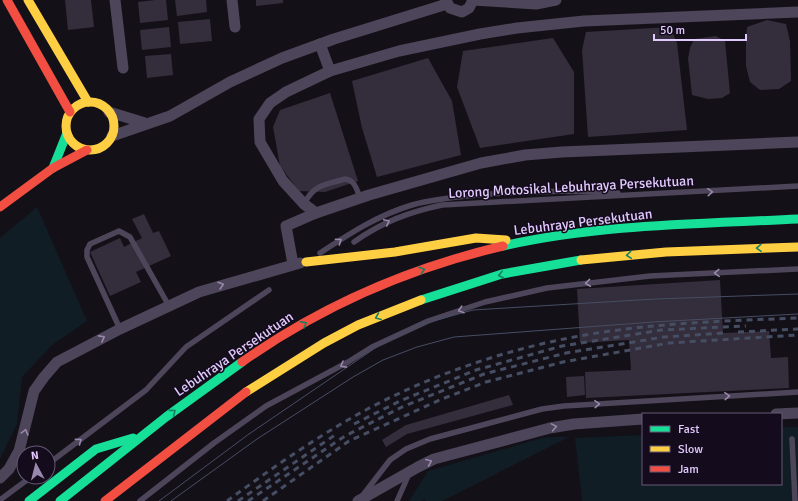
<svg xmlns="http://www.w3.org/2000/svg" width="798" height="501" viewBox="0 0 798 501" font-family="Signika,sans-serif">
  <style>
    .green { fill: #101d24 }
    .building { fill: #342d3c }
    .lines { fill: none; stroke-linecap: round; stroke-linejoin: round }
    .lane { stroke: #4d4559; stroke-width: 5.5 }
    .street { stroke: #4d4559; stroke-width: 11 }
    .fast { stroke: #16e098; stroke-width: 9 }
    .slow { stroke: #ffcf43; stroke-width: 9 }
    .jam { stroke: #f24e42; stroke-width: 9 }
    .tram { stroke: #464e64; stroke-width: 1 }
    .rail { stroke: #464e64; stroke-width: 3; stroke-dasharray: 6 5; stroke-linecap: butt }
    .oneway { stroke: #9787ab }
    .oneway2 { stroke: #158160 }
    .labels { text-anchor: middle; dominant-baseline: central; stroke-width: 3; stroke-linejoin: round; paint-order: stroke }
    .street-label { font-size: 14px; fill: #e1c9fd; stroke: #140c1c }
  </style>
  <rect width="100%" height="100%" fill="#141018"/>
  <g class="green">
    <path d="M37 207 87 321 52 345 22 377 17 424 0 459V238Z"/>
    <path d="M781 427H798V501H582L575 438 643 435V484H781Z"/>
    <path d="M554 437H569L442 501H426L425 499 421 501H409L428 471 542 438Z"/>
  </g>
  <g class="building">
    <path d="M65 0H91L94 27 68 30Z"/>
    <path d="M155 0H166L168 20 140 23 138 2Z"/>
    <path d="M175 0H206L207 12 177 16Z"/>
    <path d="M256 0H283V3L256 6Z"/>
    <path d="M210 19 212 41 180 44 178 22Z"/>
    <path d="M767 20 786 24 790 41 791 81 779 89 760 90 750 82 746 66V41L747 27Z"/>
    <path d="M169 27 171 47 142 50 140 30Z"/>
    <path d="M670 27 677 43 687 130 588 137 582 50 586 32Z"/>
    <path d="M716 36 725 41 730 93 722 98 708 99 692 95 688 58 690 48 694 39Z"/>
    <path d="M553 38 574 72V134L480 148 457 87 463 51Z"/>
    <path d="M171 54 173 75 147 78 145 56Z"/>
    <path d="M428 58 452 101 461 155 377 177 362 128 352 81Z"/>
    <path d="M330 93 358 181 325 192 299 191 280 166 273 127 280 110Z"/>
    <path d="M144 214 153 233 159 231 171 256 136 272 141 282 110 296 90 252 120 238 124 247 142 238 132 219Z"/>
    <path d="M720 280 723 333 769 331 771 358 788 357 789 388 586 398 585 372 631 370 629 340 580 343 577 289Z"/>
    <path d="M584 376 585 395 567 397 566 377Z"/>
    <path d="M509 395 513 405 407 434 386 447 382 440 406 425Z"/>
  </g>
  <g class="lines">
    <g class="lane">
      <path d="M304 204C314 184 325 185 345 179 355 180 357 190 360 198"/>
      <path d="M354 242C382 222 409 212 442 205L798 186"/>
      <path d="M320 253C349 234 378 215 412 205 432 199 456 197 478 195 525 191 571 190 618 193"/>
      <path d="M120 329 87 257V250L90 244 119 231 130 237 169 306"/>
      <path d="M792 439 795 501"/>
      <path d="M48 464 146 390 186 347 269 290"/>
      <path d="M363 495 390 460 406 449 430 439 542 409 564 406 798 392"/>
      <path d="M0 500 31 477"/>
      <path d="M140 501 214 443 266 406 348 362 372 347 428 321 485 302 547 288 650 276 798 269"/>
      <path d="M397 501 409 474"/>
    </g>
    <g class="street">
      <path d="M115 0 123 68"/>
      <path d="M232 0 235 27"/>
      <path d="M446 0 450 8 462 12 469 8 473 0"/>
      <path d="M473 0 536 4 556 0"/>
      <path d="M320 44 330 71"/>
      <path d="M109 112 145 123"/>
      <path d="M112 136 170 116 230 82 282 58 334 39 447 4"/>
      <path d="M316 213 304 204 283 181 260 142 259 119 270 103 286 92 330 71 399 51 480 34 517 28 584 21 798 12"/>
      <path d="M293 264 286 226 316 213 369 195 481 163 525 155 562 152 798 142"/>
      <path d="M776 414 798 413"/>
      <path d="M0 478 9 469 19 451 34 391 44 377 57 362 120 329 199 292 300 263"/>
      <path d="M358 501 418 467 434 459 550 428 574 424 643 419"/>
    </g>
    <g class="fast">
      <path d="M53 168 67 133"/>
      <path d="M503 246C599 224 700 224 798 219"/>
      <path d="M421 300 502 274 581 260"/>
      <path d="M29 501 96 449 133 438"/>
      <path d="M60 501 166 417 242 362"/>
    </g>
    <g class="slow">
      <path d="M28 0 88 102"/>
      <circle cx="90" cy="126" r="24"/>
      <path d="M581 260 666 252 798 247"/>
      <path d="M306 262 395 252 476 238 506 240"/>
      <path d="M246 392 324 343 358 325 421 300"/>
    </g>
    <g class="jam">
      <path d="M7 0 70 112"/>
      <path d="M0 207 53 168 87 150"/>
      <path d="M242 362C320 307 409 268 503 246"/>
      <path d="M105 501 246 392"/>
    </g>
    <g class="tram">
      <path d="M159 501 249 434 387 340 415 326 473 310 655 299 798 294"/>
      <path d="M171 501 257 439 353 377 383 360 417 347 454 337 653 322 798 314"/>
    </g>
    <g class="rail">
      <path d="M738 332 798 329"/>
      <path d="M354 424 400 401 476 370 562 346 661 330 746 326"/>
      <path d="M227 501C282 461 340 420 402 392 456 367 516 348 574 337 648 323 723 321 798 318"/>
      <path d="M238 501 335 435"/>
      <path d="M248 501 345 436 402 407 484 374 566 353 664 337 724 333"/>
      <path d="M263 501 349 441 442 399 486 382 563 362 669 343 798 335"/>
    </g>
  </g>
  <defs><path id="oneway-chevron" d="M-2-3.5L2.5 0L-2 3.5" fill="none" stroke-width="1.6" stroke-linecap="round" stroke-linejoin="round"/></defs>
  <g class="oneway">
    <use href="#oneway-chevron" transform="translate(710 192) rotate(-4)"/>
    <use href="#oneway-chevron" transform="translate(387 222) rotate(-25)"/>
    <use href="#oneway-chevron" transform="translate(339 241) rotate(-34)"/>
    <use href="#oneway-chevron" transform="translate(717 273) rotate(177)"/>
    <use href="#oneway-chevron" transform="translate(588 283) rotate(174)"/>
    <use href="#oneway-chevron" transform="translate(221 285) rotate(-16)"/>
    <use href="#oneway-chevron" transform="translate(461 310) rotate(162)"/>
    <use href="#oneway-chevron" transform="translate(102 338) rotate(-28)"/>
    <use href="#oneway-chevron" transform="translate(343 365) rotate(151)"/>
    <use href="#oneway-chevron" transform="translate(727 396) rotate(-3)"/>
    <use href="#oneway-chevron" transform="translate(597 404) rotate(-3)"/>
    <use href="#oneway-chevron" transform="translate(554 427) rotate(-10)"/>
    <use href="#oneway-chevron" transform="translate(25 432) rotate(-75)"/>
    <use href="#oneway-chevron" transform="translate(79 441) rotate(-36)"/>
    <use href="#oneway-chevron" transform="translate(429 462) rotate(-23)"/>
  </g>
  <g class="oneway2">
    <use href="#oneway-chevron" transform="translate(759 248) rotate(178)"/>
    <use href="#oneway-chevron" transform="translate(629 255) rotate(175)"/>
    <use href="#oneway-chevron" transform="translate(422 270) rotate(-17)"/>
    <use href="#oneway-chevron" transform="translate(501 275) rotate(167)"/>
    <use href="#oneway-chevron" transform="translate(378 317) rotate(158)"/>
    <use href="#oneway-chevron" transform="translate(304 324) rotate(-29)"/>
    <use href="#oneway-chevron" transform="translate(173 412) rotate(-37)"/>
  </g>
  <g class="labels">
    <g class="street-label">
      <text transform="translate(571 187) rotate(-3)">Lorong Motosikal Lebuhraya Persekutuan</text>
      <text transform="translate(583 222) rotate(-7)">Lebuhraya Persekutuan</text>
      <text transform="translate(234 354) rotate(-34)">Lebuhraya Persekutuan</text>
    </g>
  </g>
  <rect x="642" y="413" width="140" height="72" fill="#140c1c" stroke="#665876"/>
  <rect x="650" y="426" width="20" height="6" fill="#16e098" stroke="#665876"/>
  <text x="678" y="433" font-size="12" fill="#e1c9fd">Fast</text>
  <rect x="650" y="446" width="20" height="6" fill="#ffcf43" stroke="#665876"/>
  <text x="678" y="453" font-size="12" fill="#e1c9fd">Slow</text>
  <rect x="650" y="466" width="20" height="6" fill="#f24e42" stroke="#665876"/>
  <text x="678" y="473" font-size="12" fill="#e1c9fd">Jam</text>
  <g transform="translate(36 465) rotate(353)"><circle r="19" fill="#140c1c" stroke="#665876"/>
  <path d="M0-3L7 15L0 10L-7 15Z" fill="#9988ad"/>
  <text y="-6" font-size="11" font-weight="bold" text-anchor="middle" fill="#e1c9fd">N</text>
  </g>
  <path d="M654 34v6h92v-6" fill="none" stroke="#e1c9fd" stroke-width="2"/>
  <text x="660" y="34" font-size="12" fill="#e1c9fd" stroke="#140c1c" stroke-width="3" paint-order="stroke">50 m</text>
</svg>
